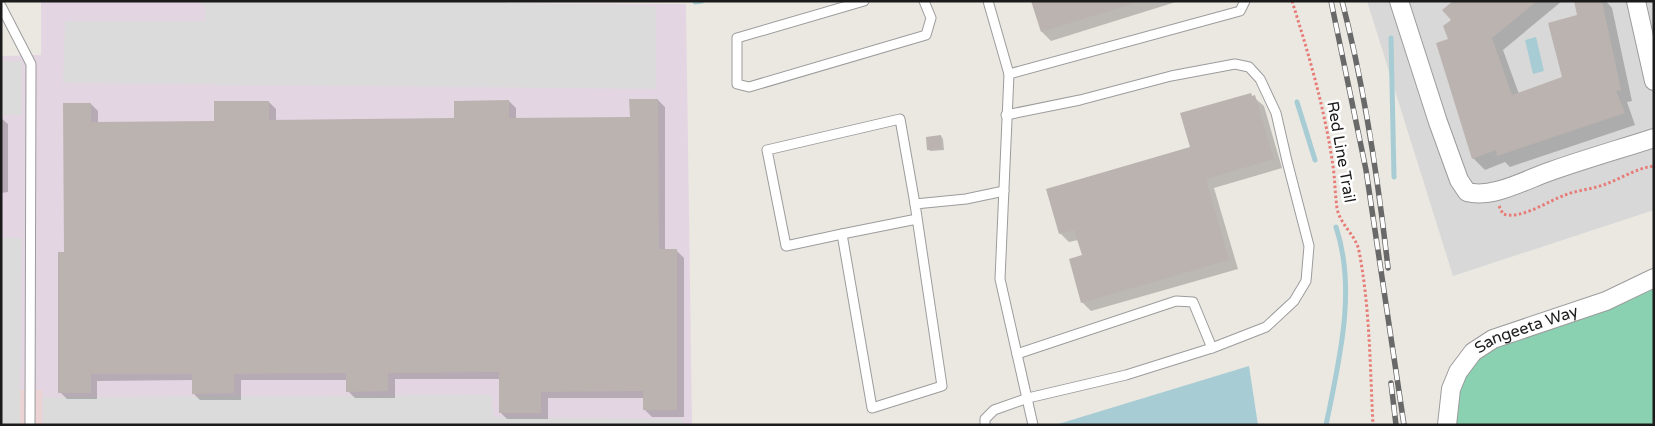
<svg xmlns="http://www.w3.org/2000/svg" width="1655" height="426" viewBox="0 0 1655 426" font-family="'Varela Round',sans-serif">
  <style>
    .residential { fill: #d9d8d8 }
    .commercial { fill: #ebd3d3 }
    .industrial { fill: #e4d5e2 }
    .pitch { fill: #89d1b1 }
    .parking { fill: #dbdbdb }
    .water { fill: #a7ccd4 }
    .shadow { fill: #0003 }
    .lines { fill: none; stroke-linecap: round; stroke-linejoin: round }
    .stream { stroke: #a7ccd4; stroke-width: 5 }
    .building { fill: #bbb3af }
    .service-casing { stroke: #9c9c9c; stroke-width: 11 }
    .minor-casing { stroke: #9c9c9c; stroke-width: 20 }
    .path { stroke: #e77c77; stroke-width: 3; stroke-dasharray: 2.5 2.5; stroke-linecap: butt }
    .service { stroke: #fff; stroke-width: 9 }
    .minor { stroke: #fff; stroke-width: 18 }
    .rail-casing { stroke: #696969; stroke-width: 5.5 }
    .rail { stroke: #fff; stroke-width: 4; stroke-dasharray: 11; stroke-linecap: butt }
    .labels { text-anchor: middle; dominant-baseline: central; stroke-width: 5; stroke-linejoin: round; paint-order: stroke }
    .street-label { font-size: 16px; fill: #1b1b1b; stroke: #fff }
  </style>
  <rect width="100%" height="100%" fill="#ebe8e2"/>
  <path class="residential" d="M1367 1H1654V210L1453 276Z"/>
  <path class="commercial" d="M42 389V425H1V390Z"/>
  <path class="industrial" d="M41 1 686 4 692 425H42V390H1V56L41 55Z"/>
  <path class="pitch" d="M1654 285V425H1449L1448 411 1473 356Z"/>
  <g class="parking">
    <path d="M199 1H506V3L656 6V89L63 83 65 21H205V7Z"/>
    <rect x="1" y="61" width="21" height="54"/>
    <path d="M1 238H22L20 425H1Z"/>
    <path d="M492 395 493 417 682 419V425H43V397Z"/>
  </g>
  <g class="water">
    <path d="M1536 37 1544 71 1533 74 1525 40Z"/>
    <path d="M1249 366 1258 425H1055Z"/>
  </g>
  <g class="shadow">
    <path d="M537 1H669V2Z"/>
    <path d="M1032 1H1179L1051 41 1042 32Z"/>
    <path d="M1455 1H1562L1503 50 1519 94 1564 77 1579 16 1580 1H1606L1612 8 1632 101 1627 102 1635 125 1510 167 1505 162 1485 170 1473 158 1450 40Z"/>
    <path d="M1250 94 1264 106 1282 168 1214 188 1238 269 1091 311 1082 302 1083 256 1078 240 1069 242 1060 233 1191 148Z"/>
    <path d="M658 100 665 107V251H677L684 258V417H652L645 410V398H548V419H507L500 412V379H395V398H355L348 391V380H241V400H200L193 393V380L97 381V399H67L60 392 65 253 91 104 98 111V123L216 122 269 102 276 109V121L455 119 509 101 516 108V119L631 118Z"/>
    <path d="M1 118 8 124V192L1 193Z"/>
    <path d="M941 136 943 139 944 150 930 151 928 149Z"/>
  </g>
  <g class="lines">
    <g class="stream">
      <path d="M695 2 702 1"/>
      <path d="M1391 38 1394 177"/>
      <path d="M1297 102 1315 160"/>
      <path d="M1326 425C1339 361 1357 290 1336 227"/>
    </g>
  </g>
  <g class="building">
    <path d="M1031 1H1132V4L1041 32Z"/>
    <path d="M1453 1H1537L1492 38 1512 95 1562 77 1548 23 1577 15 1574 1H1602L1621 90 1616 91 1625 113 1497 156 1496 150 1472 159 1436 43 1448 39 1443 26 1451 20 1442 10Z"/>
    <path d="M1251 93 1252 96 1255 95 1274 159 1206 179 1229 260 1081 303 1069 259 1082 255 1074 230 1059 234 1046 189 1190 147 1180 113Z"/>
    <path d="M629 99H658L659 249H677V410H643V391L541 392V413H499V372L388 373V391L346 392V373L234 374V393L192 394V374H91V393H58V252H64L63 103H91V122L214 121V101H269V120L454 118V101L509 100V118L630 117Z"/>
    <path d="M941 135 942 149 927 150 926 137Z"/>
  </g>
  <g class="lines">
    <defs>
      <g id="service">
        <path d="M864 1 737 38V84L749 87 926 35 931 18 924 1"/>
        <path d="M988 1 1009 74 1000 279 1033 425"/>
        <path d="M1 6 31 64 30 425"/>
        <path d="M1009 74 1240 11 1245 1"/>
        <path d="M917 219 842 234 872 408 942 386 915 204 966 199 1004 191"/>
        <path d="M842 234 786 246 767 150 900 119 915 204"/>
        <path d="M1017 354 1176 301 1193 302 1212 348"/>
        <path d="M985 425V419L994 410 1028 398 1126 375 1212 348 1266 327 1294 301 1306 281 1309 246 1287 161 1276 113 1260 79 1249 67 1235 64 1171 76 1080 100 1006 115"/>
      </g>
      <g id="minor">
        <path d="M1399 1 1438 122 1459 180 1467 192C1493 199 1527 179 1551 171 1585 159 1620 149 1654 138"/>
        <path d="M1636 1 1654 81"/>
        <path id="s1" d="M1447 425 1451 389 1458 372 1473 352 1493 339 1606 301 1654 278"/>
      </g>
    </defs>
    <use href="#service" class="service-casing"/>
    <use href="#minor" class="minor-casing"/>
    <g class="path">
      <path d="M1292 1C1309 55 1325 110 1333 166 1335 180 1335 194 1337 208 1340 225 1356 235 1359 251 1370 308 1370 367 1373 425"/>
      <path d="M1499 206 1503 214C1521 220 1548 201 1565 195 1578 190 1593 189 1606 184 1622 178 1637 168 1654 166"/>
    </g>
    <use href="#service" class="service"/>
    <use href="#minor" class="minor"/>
    <defs>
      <g id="rail">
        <path d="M1331 1 1366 170 1404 425"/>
        <path d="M1342 1C1365 89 1378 178 1388 268"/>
        <path d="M1391 383 1396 425"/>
      </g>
    </defs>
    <use href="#rail" class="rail-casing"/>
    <use href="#rail" class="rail"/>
  </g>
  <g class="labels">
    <g class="street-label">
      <text transform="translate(1341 152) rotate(80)">Red Line Trail</text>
      <text stroke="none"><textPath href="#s1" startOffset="138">Sangeeta Way</textPath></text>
    </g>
  </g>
  <rect width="1655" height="426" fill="none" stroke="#1b1b1b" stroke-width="5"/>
</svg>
